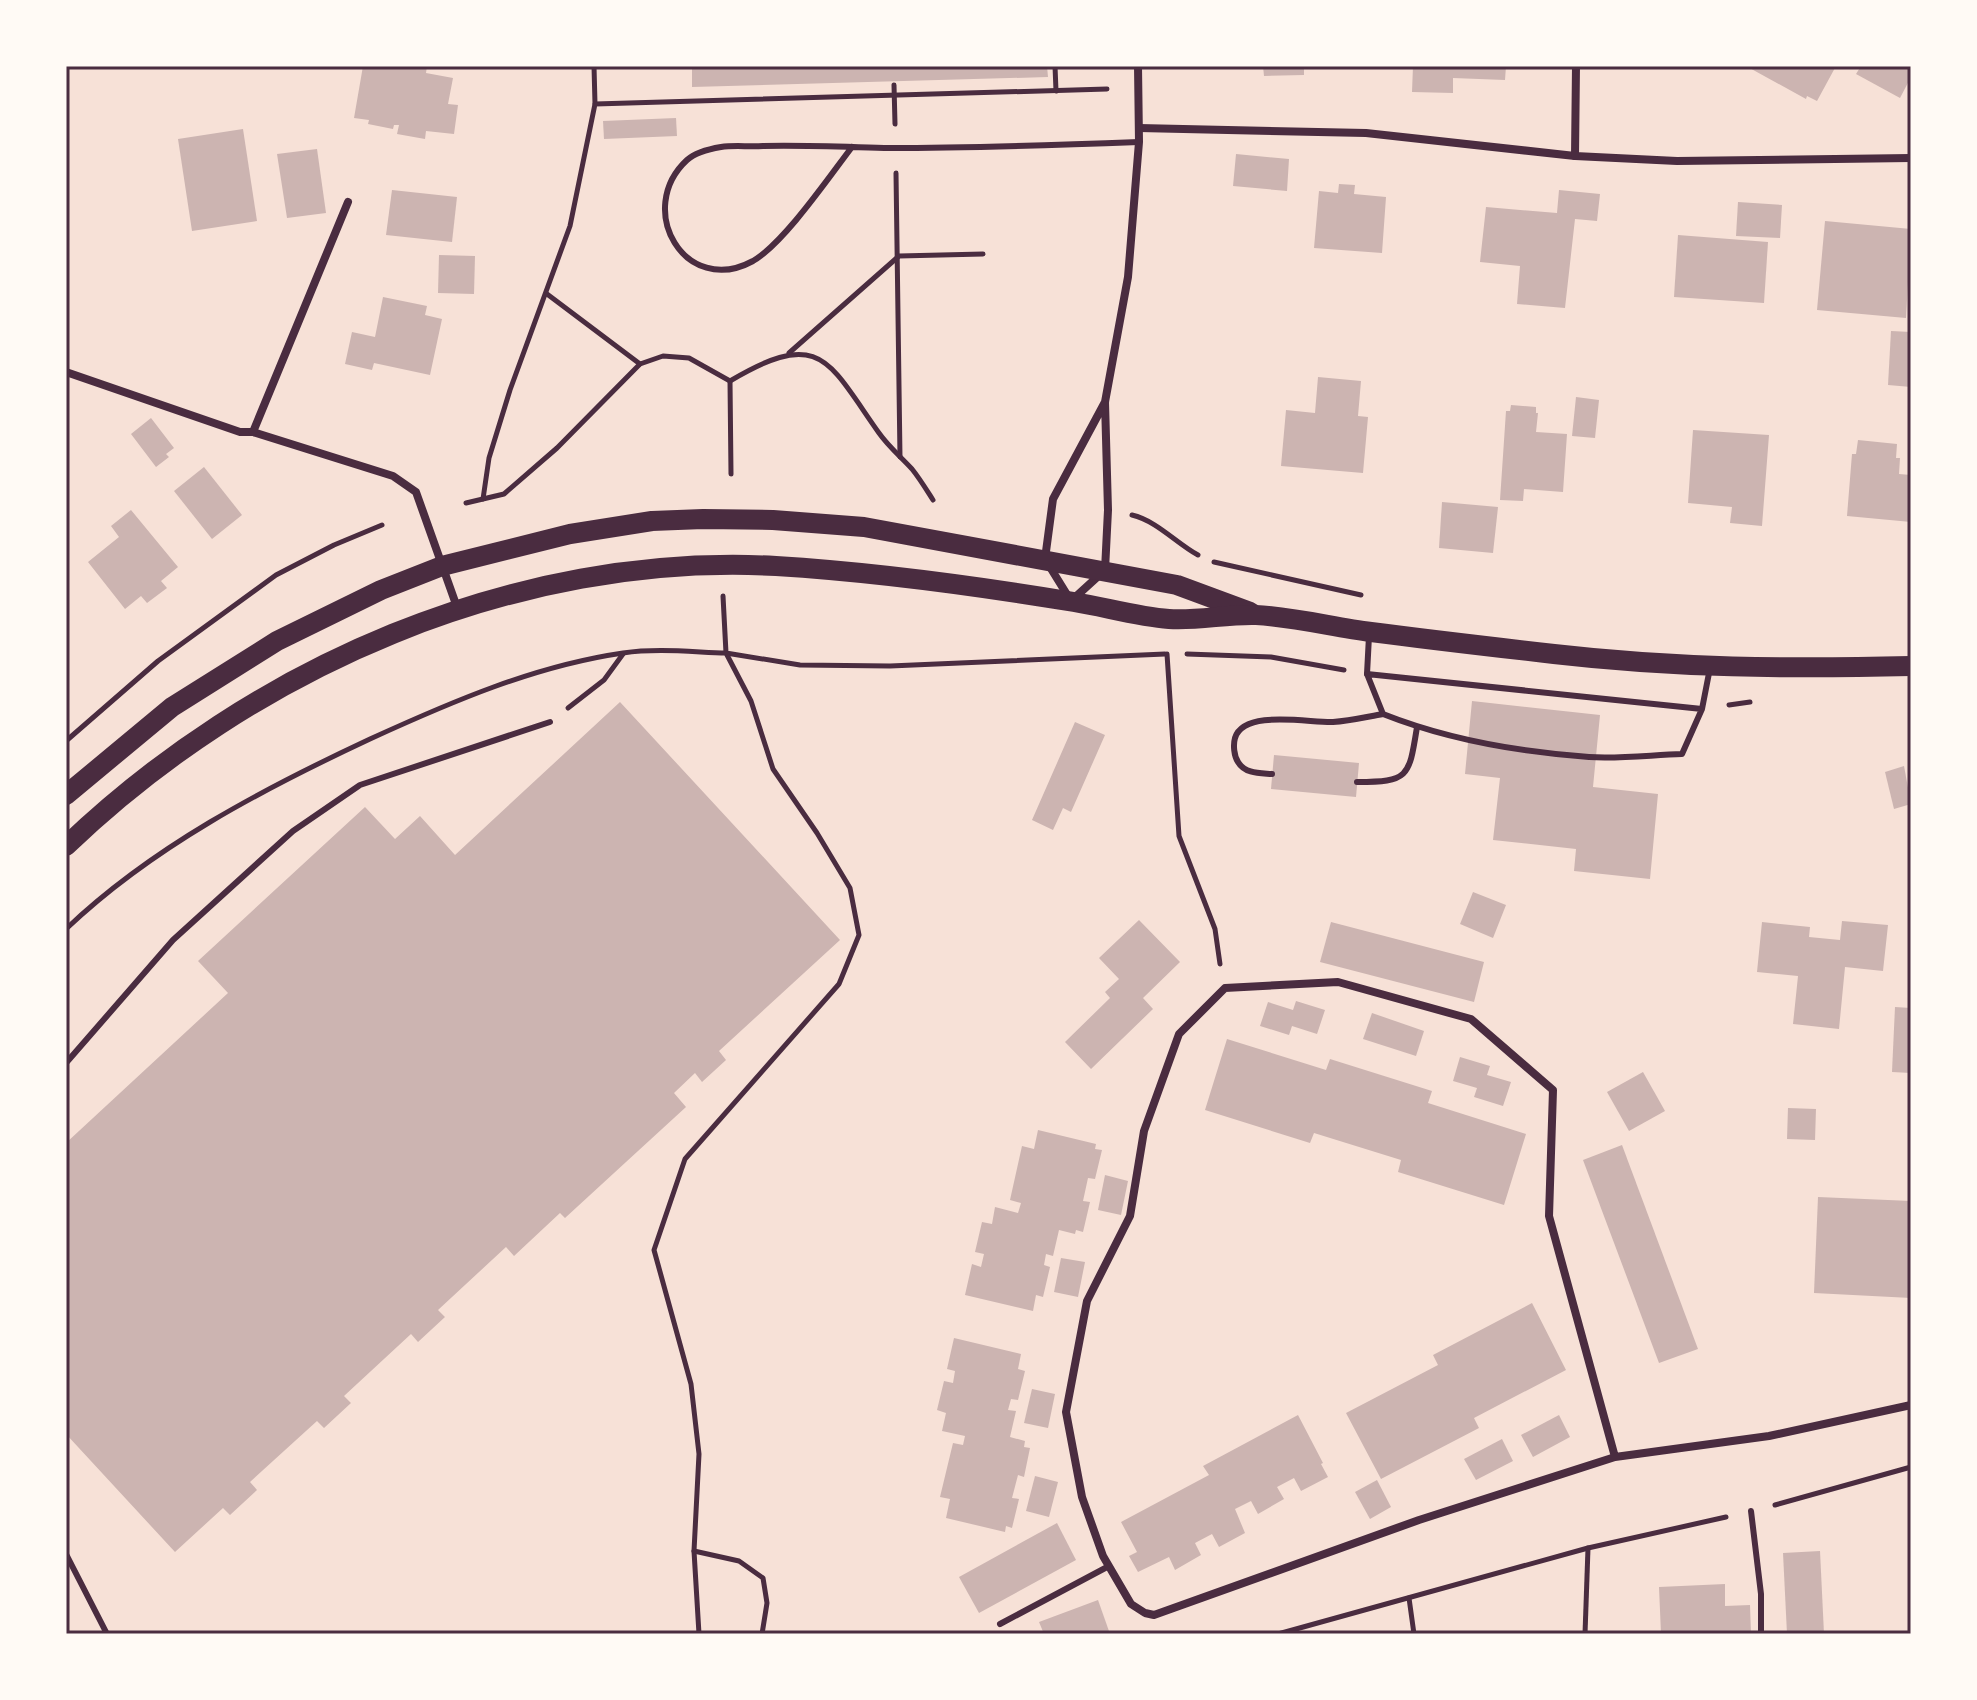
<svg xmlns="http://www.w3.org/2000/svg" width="1977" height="1700" viewBox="0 0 1977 1700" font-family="Raleway,sans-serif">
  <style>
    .building { fill: #ccb4b1 }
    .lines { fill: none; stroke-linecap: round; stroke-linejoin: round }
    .path { stroke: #4a2c40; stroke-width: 5 }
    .service { stroke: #4a2c40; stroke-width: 6 }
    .minor { stroke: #4a2c40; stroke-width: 8 }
    .primary { stroke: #4a2c40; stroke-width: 20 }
    .neatline { fill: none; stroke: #4a2c40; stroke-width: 3 }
  </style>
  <rect width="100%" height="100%" fill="#f7e1d7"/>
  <g class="building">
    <path d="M363 66H427L426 73 453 78 448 104 458 105 454 134 426 131 425 139 397 134 399 125H394L393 129 368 124 369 120 354 118Z"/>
    <path d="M692 66H1047L1048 77 692 87Z"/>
    <path d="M1263 66H1304V75L1264 76Z"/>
    <path d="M1413 66H1506L1505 80 1453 78V93L1412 92Z"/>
    <path d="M1746 66H1836L1817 101 1807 96 1806 99Z"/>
    <path d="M1861 66H1911V77L1900 98 1856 74Z"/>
    <path d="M676 118 677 136 604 139 603 121Z"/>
    <path d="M243 129 257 221 192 231 178 139Z"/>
    <path d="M317 149 326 213 287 218 277 154Z"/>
    <path d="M1236 154 1289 159 1287 191 1233 186Z"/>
    <path d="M1339 184 1355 185 1354 194 1386 197 1382 253 1314 248 1319 191 1338 193Z"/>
    <path d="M392 190 457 197 452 242 386 235Z"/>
    <path d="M1559 190 1600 194 1597 221 1575 219 1565 308 1517 304 1520 266 1480 262 1486 207 1557 213Z"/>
    <path d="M1738 202 1782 205 1780 238 1736 236Z"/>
    <path d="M1825 221 1911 229 1906 318 1817 310Z"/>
    <path d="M1678 235 1768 242 1764 303 1674 297Z"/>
    <path d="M439 255 475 256 474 294 438 293Z"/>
    <path d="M383 297 427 306 425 315 442 319 430 375 374 363 372 370 345 364 352 332 375 337Z"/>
    <path d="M1891 331 1911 332V387L1888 385Z"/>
    <path d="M1318 377 1361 381 1358 416 1368 417 1363 473 1281 466 1286 410 1315 413Z"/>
    <path d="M1576 397 1599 400 1595 438 1572 436Z"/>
    <path d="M1511 405 1536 407V413H1538L1536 432 1567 434 1563 492 1524 489 1523 501 1500 500 1506 411H1510Z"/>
    <path d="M151 418 174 448 166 454 169 457 156 467 131 434Z"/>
    <path d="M1693 430 1769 435 1762 526 1730 523 1732 507 1688 503Z"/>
    <path d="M1858 440 1897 444 1896 458H1900L1899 474 1911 475V522L1847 516 1852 454H1856Z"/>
    <path d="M204 467 242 515 212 539 174 491Z"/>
    <path d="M1442 502 1498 507 1493 553 1439 548Z"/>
    <path d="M131 510 178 567 161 581 167 588 147 603 141 596 125 609 88 562 119 537 111 526Z"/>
    <path d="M1472 701 1600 715 1593 787 1658 794 1650 879 1574 871 1576 849 1493 840 1500 778 1465 774Z"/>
    <path d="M620 702 840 940 719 1051 726 1060 702 1082 695 1073 674 1093 686 1107 626 1162 565 1218 560 1213 514 1256 506 1247 438 1310 445 1317 418 1342 411 1334 344 1396 351 1403 324 1428 317 1421 250 1482 257 1490 230 1515 223 1508 175 1552 66 1434V1143L228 993 198 961 365 807 395 839 420 816 455 855Z"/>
    <path d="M1075 722 1105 735 1071 812 1063 808 1053 830 1032 820Z"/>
    <path d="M1274 755 1359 763 1356 797 1271 789Z"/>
    <path d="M1904 766 1911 804 1894 809 1885 772Z"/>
    <path d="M1473 892 1506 905 1493 938 1460 924Z"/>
    <path d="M1139 920 1180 962 1143 998 1153 1009 1091 1069 1065 1042 1110 998 1105 992 1119 979 1099 958Z"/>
    <path d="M1842 921 1888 925 1883 971 1845 967 1839 1029 1793 1024 1798 976 1757 972 1762 922 1810 927 1809 937 1840 940Z"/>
    <path d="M1331 922 1484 962 1474 1002 1320 962Z"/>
    <path d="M1296 1001 1325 1010 1317 1034 1292 1026 1289 1035 1260 1026 1268 1002 1293 1010Z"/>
    <path d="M1895 1007 1911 1008V1073L1892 1072Z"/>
    <path d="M1372 1013 1424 1031 1416 1056 1363 1039Z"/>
    <path d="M1227 1039 1326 1070 1330 1059 1432 1091 1428 1103 1526 1134 1504 1205 1398 1172 1401 1160 1314 1133 1310 1143 1205 1110Z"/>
    <path d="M1460 1057 1490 1066 1487 1075 1511 1082 1503 1106 1474 1097 1477 1088 1453 1081Z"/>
    <path d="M1643 1072 1665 1111 1629 1131 1607 1092Z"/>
    <path d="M1788 1108 1816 1109 1815 1140 1787 1139Z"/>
    <path d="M1038 1130 1096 1144 1095 1149 1102 1150 1095 1179 1088 1178 1083 1201 1090 1202 1083 1232 1076 1230 1075 1234 1059 1230 1053 1256 1046 1254 1044 1265 1050 1267 1043 1297 1036 1295 1033 1311 965 1295 972 1264 981 1267 984 1254 975 1252 982 1222 992 1224 995 1207 1018 1213 1021 1203 1010 1200 1022 1146 1034 1149Z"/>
    <path d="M1622 1145 1698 1349 1659 1363 1583 1160Z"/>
    <path d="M1105 1175 1128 1181 1121 1215 1098 1210Z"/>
    <path d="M1818 1197 1911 1201V1298L1814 1293Z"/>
    <path d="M1061 1258 1085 1262 1078 1297 1054 1292Z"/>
    <path d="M1532 1303 1566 1370 1474 1418 1479 1428 1381 1479 1346 1413 1438 1365 1433 1355Z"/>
    <path d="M954 1338 1021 1354 1018 1369 1025 1371 1018 1400 1011 1399 1008 1410 1016 1411 1010 1437 1025 1441 1024 1447 1030 1448 1024 1477 1018 1475 1012 1498 1019 1499 1012 1528 1006 1526 1005 1532 946 1518 950 1499 940 1497 953 1443 963 1445 965 1436 942 1431 946 1413 937 1410 944 1381 953 1383 955 1371 947 1369Z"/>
    <path d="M1032 1389 1055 1394 1048 1428 1024 1423Z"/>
    <path d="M1298 1415 1323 1463 1321 1464 1328 1477 1301 1491 1294 1478 1277 1487 1284 1499 1258 1514 1251 1501 1235 1509 1245 1533 1219 1547 1212 1534 1195 1543 1201 1555 1175 1570 1169 1557 1138 1572 1129 1556 1137 1552 1121 1522 1209 1475 1203 1466Z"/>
    <path d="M1559 1415 1570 1437 1533 1457 1521 1435Z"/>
    <path d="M1502 1439 1513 1461 1476 1480 1464 1459Z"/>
    <path d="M1035 1476 1058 1482 1049 1517 1026 1511Z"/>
    <path d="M1377 1480 1391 1507 1370 1519 1355 1492Z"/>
    <path d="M1057 1523 1076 1560 979 1613 959 1577Z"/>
    <path d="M1820 1551 1824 1634H1787L1783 1553Z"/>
    <path d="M1725 1584V1606L1750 1605 1751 1634H1661L1659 1587Z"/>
    <path d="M1098 1600 1110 1634H1044L1039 1622Z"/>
  </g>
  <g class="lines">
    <g class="path">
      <path d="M594 66 595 104"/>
      <path d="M1055 66 1056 91"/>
      <path d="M894 85 895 124"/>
      <path d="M896 173 900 457"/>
      <path d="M547 294 640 364"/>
      <path d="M789 353 899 256 983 254"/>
      <path d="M730 381 731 474"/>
      <path d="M483 499 489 458 510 390 570 226 595 104 1107 89"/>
      <path d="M466 503 504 494 557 448 640 364 663 356 689 358 730 381C821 327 828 361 879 433 888 446 901 457 912 469 920 479 926 489 933 500"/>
      <path d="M1132 515C1157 521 1176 543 1198 555"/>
      <path d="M1214 562 1361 595"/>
      <path d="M723 596 726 653 800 665 890 666 1165 654"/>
      <path d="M1167 654 1179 836 1215 929 1220 964"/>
      <path d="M1187 654 1271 657 1344 670"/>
      <path d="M1729 705 1750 702"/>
      <path d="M568 708 604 680 623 654"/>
      <path d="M66 741 158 661 276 575 334 545 382 525"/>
      <path d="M66 929C152 847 263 789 370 739 451 702 534 666 623 653 657 648 692 652 726 653L751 701 773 769 817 833 850 888 859 935 839 984 685 1159 654 1250 691 1384 699 1454 694 1551 699 1634"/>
      <path d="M1775 1505 1911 1467"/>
      <path d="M694 1551 739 1561 763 1578 767 1603 762 1634"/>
      <path d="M1409 1598 1414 1634"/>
      <path d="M1278 1634 1588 1548 1726 1517"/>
      <path d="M1585 1634 1588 1548"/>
    </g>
    <g class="service">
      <path d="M852 147C829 177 784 243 753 261 685 298 634 209 687 160 696 152 709 149 721 147 734 145 749 147 763 146 806 145 848 147 890 148 973 148 1056 145 1139 142"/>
      <path d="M1367 674 1369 636"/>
      <path d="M1702 709 1367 674 1383 714C1446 739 1520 752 1589 757 1619 759 1651 755 1682 754L1702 709 1710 668"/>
      <path d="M1272 774C1260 773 1245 774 1238 762 1234 756 1233 745 1235 738 1244 709 1309 723 1333 722 1349 721 1366 717 1383 714"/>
      <path d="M1357 782C1409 782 1409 777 1417 727"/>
      <path d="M66 1063 173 940 293 831 360 785 550 722"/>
      <path d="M1751 1511 1761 1594V1634"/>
      <path d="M66 1554 107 1634"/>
      <path d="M1000 1624 1109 1566"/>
    </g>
    <g class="minor">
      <path d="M1139 128 1366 133 1575 156 1677 161 1911 158"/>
      <path d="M1575 156 1576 66"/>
      <path d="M66 372 240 432H253L393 476 416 492 458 610"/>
      <path d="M1105 402 1053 499 1045 559 1071 601 1105 570 1108 510 1105 402 1128 277 1139 142 1138 66"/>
      <path d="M253 432 348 202"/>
      <path d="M1615 1457 1549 1216 1553 1090 1471 1019 1338 982 1225 988 1179 1034 1144 1131 1130 1216 1087 1301 1066 1412 1082 1497 1103 1556 1131 1604 1145 1613 1154 1615 1419 1520 1615 1457 1769 1436 1911 1405"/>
    </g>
    <g class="primary">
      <path d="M66 795 172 707 277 641 381 590 442 566 570 534 652 521 703 519 773 520 864 527 1177 585 1250 612"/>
      <path d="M66 846C253 667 515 552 776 566 874 572 977 586 1074 602 1105 607 1138 617 1169 619 1198 621 1227 614 1256 615 1294 617 1333 627 1371 632 1432 640 1493 647 1554 654 1675 668 1789 669 1911 666"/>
    </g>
  </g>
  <rect width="1977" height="1700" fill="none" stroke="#fffaf5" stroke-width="136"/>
  <rect x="68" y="68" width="1841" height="1564" class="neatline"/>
</svg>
